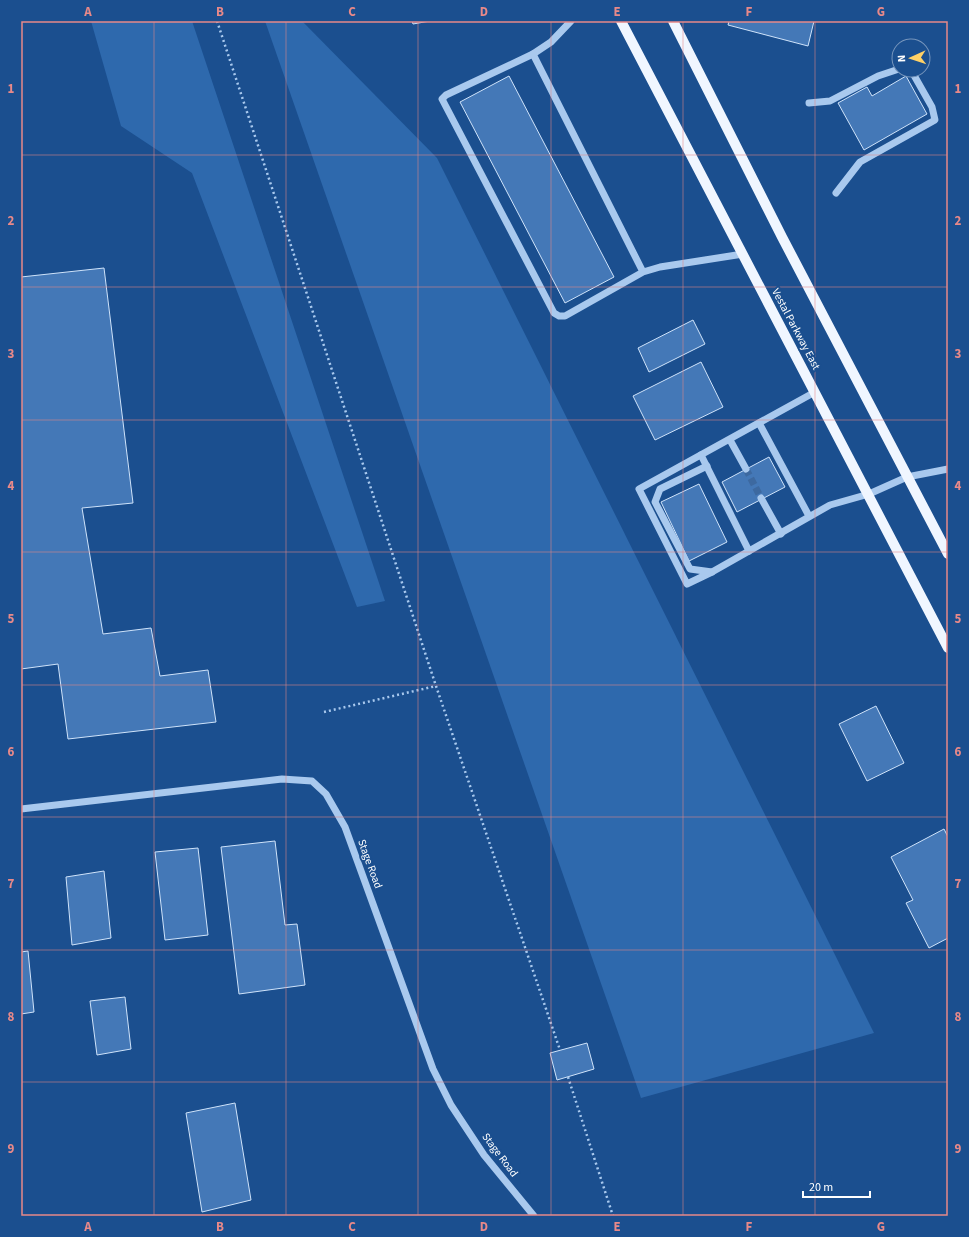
<svg xmlns="http://www.w3.org/2000/svg" width="969" height="1237" viewBox="0 0 969 1237" font-family="'Source Sans 3',sans-serif">
  <style>
    .green { fill: #2e69ad }
    .building { fill: #4478b7; stroke: #cfe3fa }
    .lines { fill: none; stroke-linecap: round; stroke-linejoin: round }
    .minor-tunnel { stroke: #3d69a0; stroke-width: 7; stroke-dasharray: 7 3.5; stroke-linecap: butt }
    .path { stroke: #a9c9ee; stroke-width: 2.5; stroke-dasharray: 2 3; stroke-linecap: butt }
    .minor { stroke: #a9c9ee; stroke-width: 7 }
    .major { stroke: #f0f6ff; stroke-width: 10 }
    .grid { fill: none; stroke: #e88989; stroke-width: 1; stroke-opacity: 0.55 }
    .labels { text-anchor: middle; dominant-baseline: central; stroke-width: 4; stroke-linejoin: round; paint-order: stroke }
    .street-label { font-size: 11px; fill: #fff; stroke: #1b4f8f }
    .neatline { fill: none; stroke: #e88989; stroke-width: 1.5 }
    .grid-label { font-size: 13px; text-anchor: middle; font-weight: bold; fill: #e88989 }
  </style>
  <rect width="100%" height="100%" fill="#1b4f8f"/>
  <g class="green">
    <path d="M91 21H192L385 601 357 607 192 173 121 126Z"/>
    <path d="M265 21H302L437 158 874 1033 641 1098Z"/>
  </g>
  <g class="building">
    <path d="M412 21H430L413 24Z"/>
    <path d="M729 21H814L808 46 728 25Z"/>
    <path d="M509 76 614 277 565 303 460 102Z"/>
    <path d="M906 76 927 114 864 150 838 103 867 87 872 96Z"/>
    <path d="M104 268 133 503 82 508 103 634 151 628 160 676 208 670 216 722 68 739 58 664 21 669V277Z"/>
    <path d="M693 320 705 344 649 372 638 348Z"/>
    <path d="M701 362 723 407 655 440 633 396Z"/>
    <path d="M769 457 785 487 737 512 722 482Z"/>
    <path d="M699 484 727 542 689 561 661 502Z"/>
    <path d="M876 706 904 763 867 781 839 724Z"/>
    <path d="M944 829 948 837V938L929 948 906 903 913 900 891 857Z"/>
    <path d="M275 841 285 925 297 924 305 985 239 994 221 847Z"/>
    <path d="M198 848 208 935 165 940 155 852Z"/>
    <path d="M104 871 111 938 72 945 66 877Z"/>
    <path d="M28 951 34 1012 21 1014V952Z"/>
    <path d="M125 997 131 1049 97 1055 90 1001Z"/>
    <path d="M587 1043 594 1069 557 1080 550 1053Z"/>
    <path d="M235 1103 251 1200 202 1212 186 1113Z"/>
  </g>
  <g class="lines">
    <path class="minor-tunnel" d="M746 469 761 498"/>
    <g class="path">
      <path d="M217 21 436 686 560 1050"/>
      <path d="M324 712 436 686"/>
      <path d="M568 1077 613 1216"/>
    </g>
    <g class="minor">
      <path d="M533 54 551 42 571 21"/>
      <path d="M809 103 830 101 878 76 899 69"/>
      <path d="M836 193 860 162 935 120 932 107 911 70"/>
      <path d="M643 272 533 54 446 95 442 99 554 313 559 316H565L643 272 660 267 743 254"/>
      <path d="M815 392 639 489 687 584 712 572 830 505 869 494 907 477 948 469"/>
      <path d="M759 423 809 516"/>
      <path d="M730 440 746 469"/>
      <path d="M701 455 749 551"/>
      <path d="M707 466 660 489 655 502 690 569 712 572"/>
      <path d="M761 498 781 534"/>
      <path d="M21 809 282 779 312 781 326 794 345 827 433 1069 451 1105 484 1155 534 1216"/>
    </g>
    <g class="major">
      <path d="M621 21 948 648"/>
      <path d="M673 21 782 237 948 554"/>
    </g>
  </g>
  <path class="grid" d="M154 21V1216M286 21V1216M418 21V1216M551 21V1216M683 21V1216M815 21V1216M21 155H948M21 287H948M21 420H948M21 552H948M21 685H948M21 817H948M21 950H948M21 1082H948"/>
  <g class="labels">
    <g class="street-label">
      <text transform="translate(796 329) rotate(62)">Vestal Parkway East</text>
      <text transform="translate(370 864) rotate(70)">Stage Road</text>
      <text transform="translate(500 1155) rotate(53)">Stage Road</text>
    </g>
  </g>
  <rect width="969" height="1237" fill="none" stroke="#1b4f8f" stroke-width="44"/>
  <g transform="translate(911 58) rotate(267)"><circle r="19" fill="#1b4f8f" stroke="#7695bc"/>
  <path d="M0-3L7 15L0 10L-7 15Z" fill="#ffd166"/>
  <text y="-6" font-size="11" font-weight="bold" text-anchor="middle" fill="#ffffff">N</text>
  </g>
  <path d="M803 1191v6h67v-6" fill="none" stroke="#ffffff" stroke-width="2"/>
  <text x="809" y="1191" font-size="12" fill="#ffffff" stroke="#1b4f8f" stroke-width="3" paint-order="stroke">20 m</text>
  <rect x="22" y="22" width="925" height="1193" class="neatline"/>
  <g class="grid-label">
    <text x="88" y="16">A</text>
    <text x="220" y="16">B</text>
    <text x="352" y="16">C</text>
    <text x="484" y="16">D</text>
    <text x="617" y="16">E</text>
    <text x="749" y="16">F</text>
    <text x="881" y="16">G</text>
    <text x="11" y="93">1</text>
    <text x="958" y="93">1</text>
    <text x="11" y="225">2</text>
    <text x="958" y="225">2</text>
    <text x="11" y="358">3</text>
    <text x="958" y="358">3</text>
    <text x="11" y="490">4</text>
    <text x="958" y="490">4</text>
    <text x="11" y="623">5</text>
    <text x="958" y="623">5</text>
    <text x="11" y="756">6</text>
    <text x="958" y="756">6</text>
    <text x="11" y="888">7</text>
    <text x="958" y="888">7</text>
    <text x="11" y="1021">8</text>
    <text x="958" y="1021">8</text>
    <text x="11" y="1153">9</text>
    <text x="958" y="1153">9</text>
    <text x="88" y="1231">A</text>
    <text x="220" y="1231">B</text>
    <text x="352" y="1231">C</text>
    <text x="484" y="1231">D</text>
    <text x="617" y="1231">E</text>
    <text x="749" y="1231">F</text>
    <text x="881" y="1231">G</text>
  </g>
</svg>
